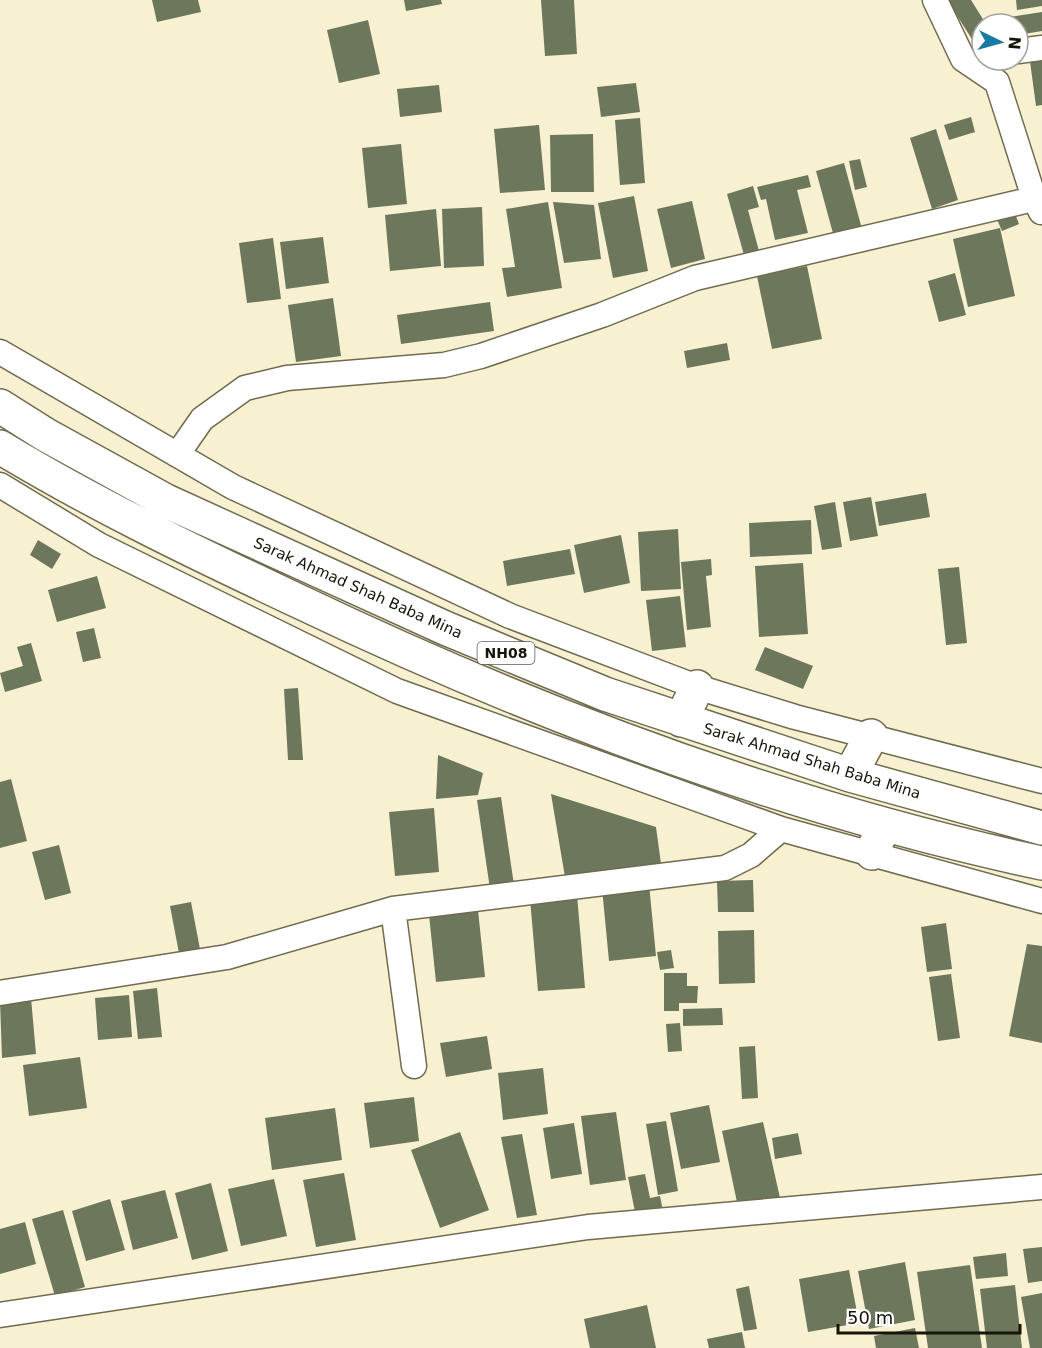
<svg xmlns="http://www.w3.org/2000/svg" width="1042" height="1348" font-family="'DejaVu Sans',sans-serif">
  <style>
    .building { fill: #6c775c }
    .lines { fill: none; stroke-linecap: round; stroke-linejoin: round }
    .minor-casing { stroke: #706b4f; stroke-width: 27 }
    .highway-casing { stroke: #706b4f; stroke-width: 36 }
    .minor { stroke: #fff; stroke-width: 24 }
    .highway { stroke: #fff; stroke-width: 33 }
    .labels { text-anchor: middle; stroke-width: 4.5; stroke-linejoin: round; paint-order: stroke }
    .shield { fill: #fff; stroke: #5d5b53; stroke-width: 1.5 }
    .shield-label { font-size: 14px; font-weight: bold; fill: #171509 }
    .street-label { font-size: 15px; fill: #171509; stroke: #fff }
  </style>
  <rect width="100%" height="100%" fill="#f7f1d1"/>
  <!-- building -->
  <path class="building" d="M152,0h46l3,12 -44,10z
    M404,0h37l1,4 -36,7z
    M541,0h33l3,54 -32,2z
    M947,0h24l15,24h-4v20l-5,3z
    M1016,0h26v6l-25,4z
    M1042,12v19l-24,4v-11h-8l-1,-7z
    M368,20l12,54 -41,9 -12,-53z
    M1042,53v52l-6,1 -7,-52z
    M636,83l4,29 -39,5 -4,-30z
    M439,85l3,27 -42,5 -3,-28z
    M971,117l4,15 -26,8 -5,-15z
    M640,118l5,65 -25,2 -5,-65z
    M539,125l6,65 -45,3 -6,-64z
    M936,129l22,71 -26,9 -22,-71z
    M593,134l1,58h-43l-1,-57z
    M401,144l6,60 -39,4 -6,-60z
    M860,159l7,28 -12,3 -6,-29z
    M844,163l18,66 -28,8 -18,-66z
    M808,175l3,12 -14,3 11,43 -33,7 -9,-41 -5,1 -4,-13z
    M753,186l6,21 -11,3 11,41 -15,4 -17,-61z
    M634,196l14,75 -35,7 -15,-75z
    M692,201l13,58 -34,9 -14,-59z
    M548,202l14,86 -55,9 -5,-29 13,-1 -9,-58z
    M553,202l41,3 7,54 -37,4z
    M482,207l2,59 -40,2 -2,-59z
    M436,209l5,57 -51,5 -5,-56z
    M1014,211l5,13 -17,7 -6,-14z
    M1000,228l15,68 -47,11 -15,-68z
    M323,237l6,46 -43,6 -6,-47z
    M273,238l8,61 -34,4 -8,-60z
    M807,266l15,73 -50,10 -15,-73z
    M955,273l11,42 -27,7 -11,-41z
    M333,298l8,58 -45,6 -8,-57z
    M490,302l4,29 -93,13 -4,-29z
    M727,343l3,17 -43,8 -3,-17z
    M926,493l4,24 -51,9 -4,-24z
    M871,497l7,39 -28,5 -7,-39z
    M835,502l7,45 -20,3 -8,-44z
    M811,520l1,34 -62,3 -1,-34z
    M678,529l3,60 -40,2 -3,-59z
    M621,535l9,48 -46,10 -10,-48z
    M38,540l23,14 -9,15 -22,-14z
    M570,549l5,25 -68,12 -4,-25z
    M711,559l1,16 -6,1 5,51 -24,3 -6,-68z
    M803,563l5,71 -49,3 -4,-71z
    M959,567l8,76 -21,2 -8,-76z
    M97,576l9,32 -49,14 -9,-32z
    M680,596l6,51 -34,4 -6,-51z
    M94,628l7,30 -18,4 -7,-30z
    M31,643l11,38 -37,11 -5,-19 23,-7 -6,-19z
    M765,647l48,19 -10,23 -48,-19z
    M298,688l5,72h-15l-4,-71z
    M438,755l45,18 -5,22 -42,4z
    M11,779l16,62 -27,7v-66z
    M551,794l105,33 6,44 -96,12z
    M501,797l13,88 -24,4 -13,-89z
    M434,808l5,64 -44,4 -6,-64z
    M59,845l12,48 -26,7 -13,-48z
    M753,880l1,32h-36l-1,-31z
    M649,884l7,72 -47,5 -7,-73z
    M577,895l8,93 -47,3 -8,-92z
    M191,902l9,47 -21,4 -9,-47z
    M478,910l7,67 -49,5 -7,-67z
    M946,923l6,46 -25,3 -6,-45z
    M754,930l1,53 -36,1 -1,-53z
    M1027,944l15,2v97l-33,-7z
    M671,950l3,18 -14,2 -3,-18z
    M664,973h23v13h11l-1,17h-18v8h-15z
    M951,974l9,64 -22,3 -9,-64z
    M157,988l5,49 -24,2 -5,-48z
    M129,995l3,42 -34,3 -3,-42z
    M31,998l5,56 -34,4 -2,-57z
    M722,1008l1,17 -40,1v-17z
    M680,1023l2,28 -14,1 -2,-28z
    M487,1036l5,33 -46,8 -6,-34z
    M755,1046l3,52 -16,1 -3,-52z
    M80,1057l7,51 -58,8 -6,-51z
    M543,1068l5,46 -45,6 -5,-47z
    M414,1097l5,44 -49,7 -6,-45z
    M709,1105l11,57 -39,7 -11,-56z
    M335,1108l7,52 -70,10 -7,-52z
    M616,1112l10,68 -36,5 -9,-69z
    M666,1121l12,70 -20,4 -12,-71z
    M763,1122l17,76 -42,9 -16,-76z
    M574,1123l8,51 -31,5 -8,-51z
    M460,1132l29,78 -49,18 -29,-78z
    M798,1133l4,21 -27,5 -3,-21z
    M522,1134l15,81 -20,3 -16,-81z
    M344,1173l12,67 -40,7 -13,-67z
    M645,1174l5,24 10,-2 3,15 -27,6 -8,-40z
    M274,1179l13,57 -46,10 -13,-57z
    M211,1183l17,68 -36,9 -17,-67z
    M165,1190l13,48 -45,12 -12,-49z
    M110,1199l15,51 -39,11 -14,-50z
    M63,1210l22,77 -30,9 -23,-77z
    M25,1222l11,42 -36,10v-45z
    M1042,1247v34l-14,2 -5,-34z
    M1006,1253l2,23 -32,3 -3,-22z
    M905,1262l10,58 -46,9 -11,-58z
    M970,1265l12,83h-54l-11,-76z
    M849,1270l10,53 -51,9 -9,-53z
    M1015,1285l7,63h-35l-7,-59z
    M749,1286l8,43 -13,2 -8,-42z
    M1042,1293v55h-12l-9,-51z
    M647,1305l9,43h-66l-6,-29z
    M915,1328l4,20h-43l-2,-12z
    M742,1332l3,16h-36l-2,-9z"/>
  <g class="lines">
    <!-- minor casing -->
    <g class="minor-casing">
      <path id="minor" d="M935,0l28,59 34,23 37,116 7,14
        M1018,51l24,-3
        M0,352l233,135 277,129 187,71 98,30 247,64
        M177,455l25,-36 43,-31 42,-10 157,-13 37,-9 121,-41 93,-37 347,-81
        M0,485l99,60 298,146 384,138 261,72
        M393,909l21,157
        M0,993l227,-36 166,-48 332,-41 26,-13 30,-26
        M0,1315l588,-88 454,-40"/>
    </g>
    <!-- highway casing -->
    <g class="highway-casing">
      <path id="highway" d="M0,406l46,29 120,66 279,127 160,66 245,81 192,53
        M0,447c96,58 196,106 296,153 239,114 487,208 746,263
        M681,720l16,-33
        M850,775l21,-39
        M872,853l12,-28"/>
    </g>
    <!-- minor -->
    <use href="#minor" class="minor"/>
    <!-- highway -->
    <use href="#highway" class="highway"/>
  </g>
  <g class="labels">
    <!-- shield labels -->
    <rect class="shield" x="477.5" y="642" width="57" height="22" rx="4.5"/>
    <g class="shield-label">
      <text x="506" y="658">NH08</text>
    </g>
    <!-- street labels -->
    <g class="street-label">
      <text transform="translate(358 588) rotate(24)" y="5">Sarak Ahmad Shah Baba Mina</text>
      <text transform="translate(812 761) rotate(17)" y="5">Sarak Ahmad Shah Baba Mina</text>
    </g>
  </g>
  <!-- north arrow -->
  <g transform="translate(1000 42) rotate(95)"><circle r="28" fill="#ffffff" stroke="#a2a19d" stroke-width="1.5"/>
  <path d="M0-4.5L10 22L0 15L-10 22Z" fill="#177ba6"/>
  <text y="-9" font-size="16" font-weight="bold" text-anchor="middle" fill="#171509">N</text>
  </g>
  <!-- scale -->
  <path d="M838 1324v9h182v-9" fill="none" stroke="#171509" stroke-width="3"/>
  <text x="847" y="1324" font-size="18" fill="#171509" stroke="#ffffff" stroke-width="4.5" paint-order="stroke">50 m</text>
</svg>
